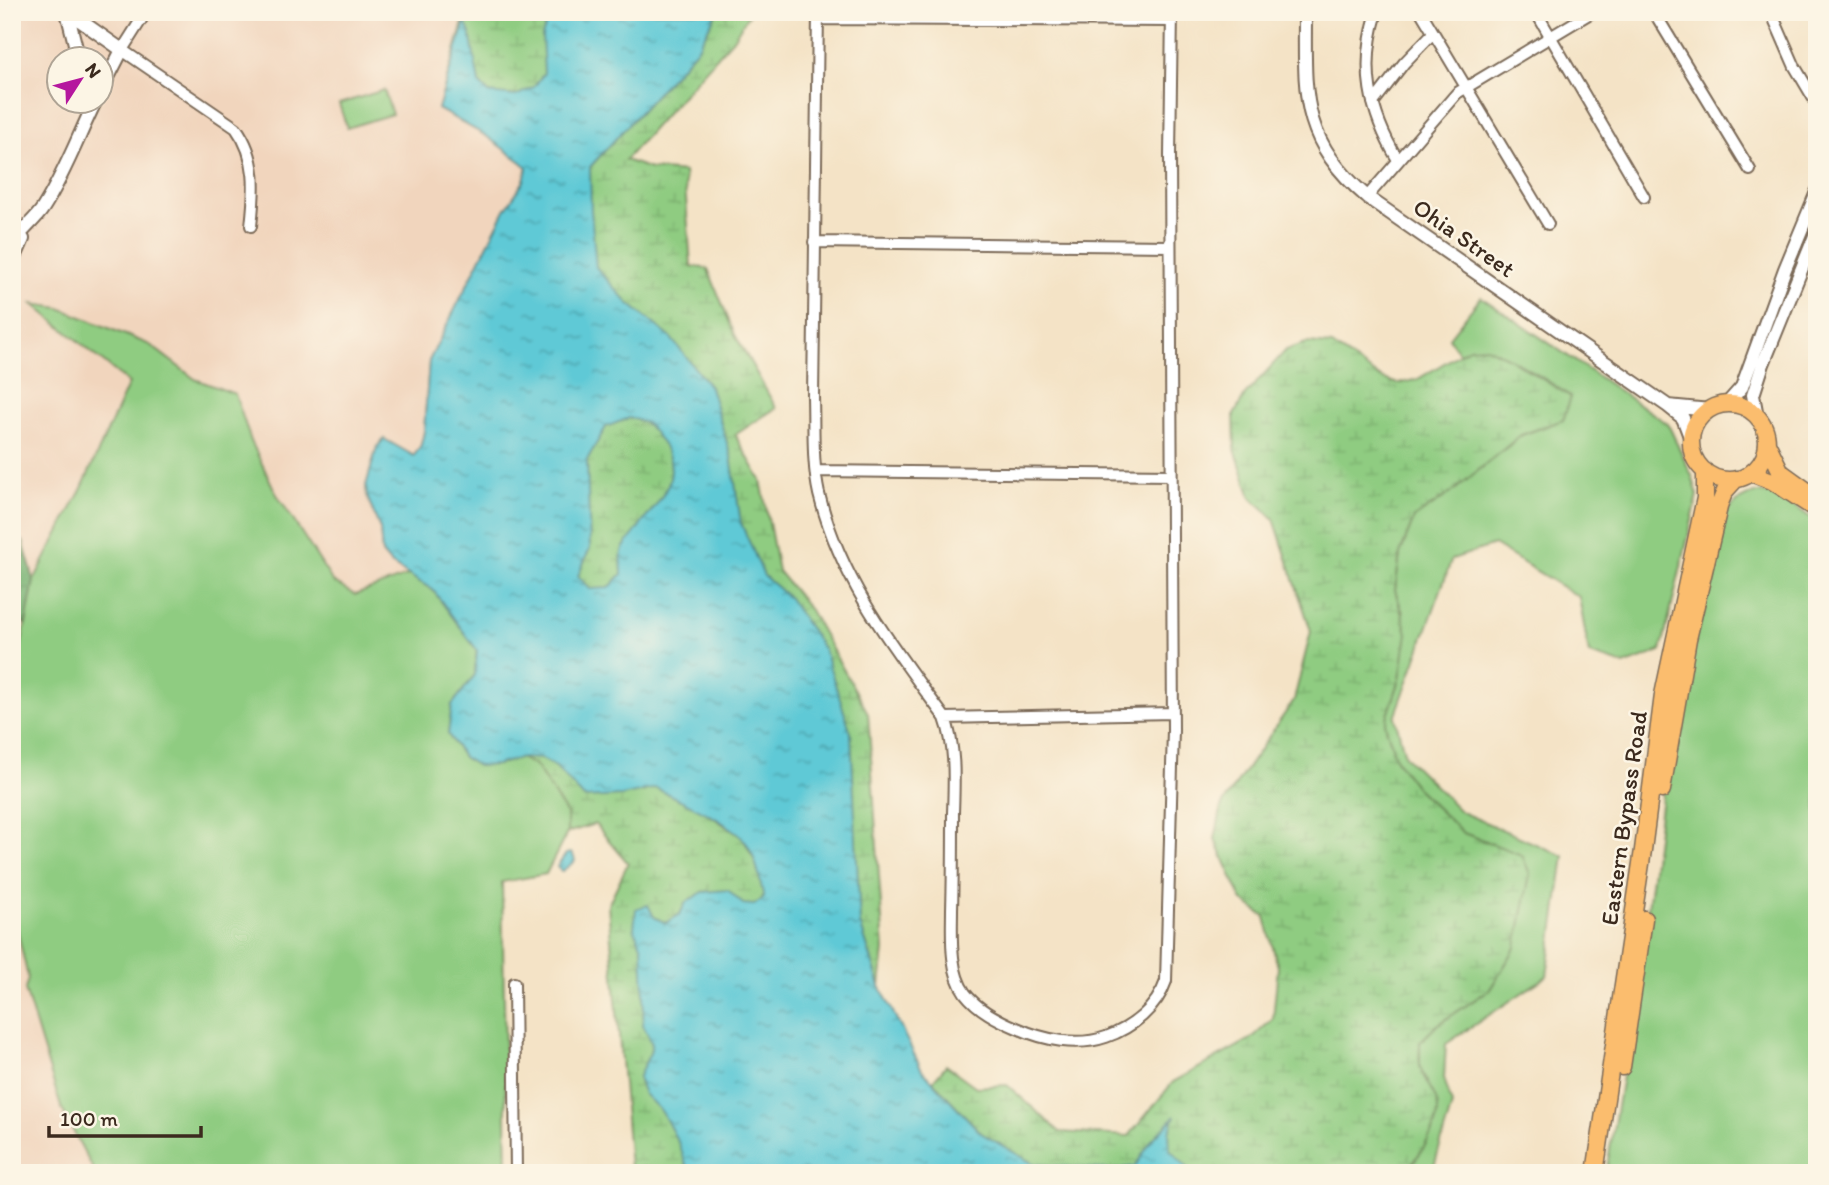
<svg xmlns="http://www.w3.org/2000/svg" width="1829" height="1185" font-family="Itim,sans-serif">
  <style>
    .built { fill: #f1d5bd; fill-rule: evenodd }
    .green { fill: #8fcc81; stroke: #657b50; stroke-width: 2 }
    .forest { fill: url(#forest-crowns); stroke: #576d46; stroke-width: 2 }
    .wetland { fill: url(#wetland-marsh); stroke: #657b50; stroke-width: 2 }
    .water { fill: url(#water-ripples); stroke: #4c7a7a; stroke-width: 2; fill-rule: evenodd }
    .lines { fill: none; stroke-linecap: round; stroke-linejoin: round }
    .minor-casing { stroke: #7c6b59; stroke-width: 14 }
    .tertiary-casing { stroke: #7c6b59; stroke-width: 16 }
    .primary-casing { stroke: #7c6b59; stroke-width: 19 }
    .minor { stroke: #fff; stroke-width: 10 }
    .tertiary { stroke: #fff; stroke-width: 12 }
    .primary { stroke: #fbbd6e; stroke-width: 16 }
    .labels { text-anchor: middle; stroke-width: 5; stroke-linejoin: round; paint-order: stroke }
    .street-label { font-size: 24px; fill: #3b2a1e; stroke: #fcf5e5 }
  </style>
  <defs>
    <pattern id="forest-crowns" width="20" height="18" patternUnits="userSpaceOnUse" patternTransform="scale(1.75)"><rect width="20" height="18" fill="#73b06f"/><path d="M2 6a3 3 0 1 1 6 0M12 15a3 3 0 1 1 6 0" fill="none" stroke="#608f5b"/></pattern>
    <pattern id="wetland-marsh" width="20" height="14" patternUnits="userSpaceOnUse" patternTransform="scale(1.75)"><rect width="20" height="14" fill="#8fcc81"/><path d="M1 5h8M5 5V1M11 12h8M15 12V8" fill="none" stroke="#7caf6f"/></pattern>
    <pattern id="water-ripples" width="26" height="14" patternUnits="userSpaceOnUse" patternTransform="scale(1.75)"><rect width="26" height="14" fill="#5ec9d6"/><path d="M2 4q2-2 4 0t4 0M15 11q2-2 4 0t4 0" fill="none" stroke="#4fa3ad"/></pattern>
  </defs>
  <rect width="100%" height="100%" fill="#fcf5e5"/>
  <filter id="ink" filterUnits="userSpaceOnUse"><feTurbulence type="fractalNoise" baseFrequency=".0143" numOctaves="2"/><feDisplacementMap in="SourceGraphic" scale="14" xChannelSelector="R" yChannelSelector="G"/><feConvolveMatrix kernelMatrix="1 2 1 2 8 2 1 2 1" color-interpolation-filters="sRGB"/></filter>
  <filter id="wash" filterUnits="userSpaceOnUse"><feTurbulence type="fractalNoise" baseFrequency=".00686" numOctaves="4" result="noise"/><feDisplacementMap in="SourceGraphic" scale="28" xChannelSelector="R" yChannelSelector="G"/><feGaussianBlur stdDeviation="1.57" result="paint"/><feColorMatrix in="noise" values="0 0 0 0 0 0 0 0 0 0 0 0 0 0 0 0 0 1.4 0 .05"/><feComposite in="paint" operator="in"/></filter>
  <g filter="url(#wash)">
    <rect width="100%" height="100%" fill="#f4e3c6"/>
    <!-- built -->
    <path class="built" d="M12,12h454l-5,111 24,12 42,33 -3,13 -19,29 -76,151 -5,71 -3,13 -7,12 -30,-18 -7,8 -5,16 -6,23 1,10 13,33 2,24 9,11 18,11 -55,20 -21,-13 -57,-89 -25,-52 -16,-47 -40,-15 -45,-34 -90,-37 -26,-4 95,79 -47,105 -48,92 -22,112zM60,60h42v42h-42z
      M12,907l16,72 -3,11 36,117 34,66h-83z"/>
    <!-- green -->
    <path class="green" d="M384,90l8,24 -45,14 -8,-24z
      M1481,297l187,127 24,52 6,19 -37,156 -37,14 -35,-11 -10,-57 -85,-52 -42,14 -57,158 10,39 56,56 103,44 -17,120 -101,68 -2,34 8,27 -20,68h-29l12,-12 14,-25 6,-38 -15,-30v-26l16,-16 54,-37 26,-42 -30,-106 -23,-8 -45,-43 -22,-30 -11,-36 15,-45 3,-66 -8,-23 5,-36 14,-36 38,-26 70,-57 41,-15 8,-23c-26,-18 -80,-58 -112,-44l-10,-15z
      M33,304l27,4 90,37 45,34 40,15 16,47 25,52 57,89 22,13 54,-20 24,15 44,60 -2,25 -23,30 44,60 24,-7 15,7 32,49v19l-21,41 -44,8 5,291h-412l-34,-66 -36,-117 3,-12 -16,-72v-214l22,-112 48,-92 47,-105z
      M1754,493c26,-1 42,15 63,29v651h-211l36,-217 24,-191 45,-216 16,-38 11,-10z"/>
    <!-- forest -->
    <path class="forest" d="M12,536l11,5 11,39 -8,44 -14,-4z"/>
    <!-- wetland -->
    <path class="wetland" d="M466,12h216l-124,151 39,209 83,79 -68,296 131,91 38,71 -86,264 -7,-3 -58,-3 -22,-262 20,-42 -33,-39 -28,9v-19l-32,-49 -15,-7 -42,8 -15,-9 -15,-23 4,-29 23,-30 2,-25 -44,-60 -42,-26 -9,-11 -2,-24 -13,-33 -1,-10 11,-39 7,-8 30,17 7,-11 3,-13 5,-71 76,-151 19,-29 3,-13 -4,-5 -38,-28 -47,-26z
      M717,12h33l-17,27 -108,121 26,9 33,3 7,94 17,3 26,64 42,75 -41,27 26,45 17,91 32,39 58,103 16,237 -4,36 -156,-467 -117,-182 -45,-117 28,-53 107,-118z
      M1306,343l26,2 49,33 17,6 20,-5 51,-31 17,-1 21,10 64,40 -8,23 -42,15 -69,57 -38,26 -14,36 -5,36 12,43 -7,46 -15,45 11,36 22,30 45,43 59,22 8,19 -14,73 -26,42 -54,37 -16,16c0,9 -2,20 1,28 4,13 18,26 17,41 -1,20 -21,49 -35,62h-335l-34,-9 -53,-31 -48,-52 13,-16 30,22 31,-2 53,47 69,4 44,-54 78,-43 22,-20 5,-52 -13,-50 -23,-17 -27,-61 7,-34 72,-105 17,-69 -37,-112 -23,-22 -16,-48 -1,-34 11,-20 41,-45z"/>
    <!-- water -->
    <path class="water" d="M550,12h167l-20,37 -107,118 1,43 5,57 31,35 43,35 40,50 21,69 10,67 23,53 25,22 35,52 27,83 9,190 20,63 42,84 59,63 53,31 77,6 24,-4 16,-25 24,-25 -6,16 1,18 20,20 12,3h-507l-7,-3 -9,-26 -17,-32 -18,-18 -6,-16 12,-25 2,-9 -9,-19 1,-28 -2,-49 -8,-20 2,-19 12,-4 6,12 12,6 14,-9 6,-12 17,-10 25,-2 15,14 11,1 10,-7c-5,-20 -8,-47 -23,-61 -20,-20 -59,-35 -85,-49l-34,8 -38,2 -27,-30 -15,-9 -22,-1 -24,7 -18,1 -15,-9 -15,-23 4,-29 23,-30 2,-25 -44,-60 -42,-26 -9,-11 -2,-24 -13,-33 -1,-10 11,-39 7,-8 30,17 7,-11 3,-13 5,-71 76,-151 19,-29 3,-13 -4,-5 -38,-28 -47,-26 27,-87 5,11 9,50 10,10 27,3 18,-9 10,-14 -2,-37zM629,418c18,4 19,6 30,21 30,39 -3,63 -25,95 -4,5 -11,12 -12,18 -2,6 0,15 0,22l-13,14 -19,1 -12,-13 12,-28 -3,-88 19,-33z
      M571,853l3,4 1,4 -13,10 -2,-1 -3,-3 9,-13z"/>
  </g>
  <g filter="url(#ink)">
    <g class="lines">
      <!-- minor casing -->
      <g class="minor-casing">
        <path id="minor" d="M146,12l-24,38 114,78c22,30 19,63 15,98
          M818,12l-5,385c1,32 -1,66 6,97 22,88 74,153 126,224 11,30 9,63 8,95 0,32 0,64 -1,96 0,26 -3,62 13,84 13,17 33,27 52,35 27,12 60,19 89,9 26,-9 51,-29 60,-56l7,-251 -3,-575 2,-143
          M1377,12c-17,55 -8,100 21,148
          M1421,12l127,212
          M1536,12l108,185
          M1654,12l96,158
          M1771,12l24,55 22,37
          M818,19l354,2
          M1373,103l31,-40 29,-30
          M1367,197l90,-104 135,-81
          M814,242l356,4
          M816,471l355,4
          M945,718l227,-5
          M514,983l2,190"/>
      </g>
      <!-- tertiary casing -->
      <g class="tertiary-casing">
        <path id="tertiary" d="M67,12l12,48
          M68,12l54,38 -20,39
          M1305,12c0,83 -6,126 62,185l301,209 15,12 9,24
          M12,246c7,-15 22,-24 31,-38 21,-33 35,-71 52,-106
          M12,264l11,-25
          M1726,405l16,-18 43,-118 32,-77
          M1668,406l42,4
          M1757,416l-4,-21 10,-31 54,-133"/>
      </g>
      <!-- primary casing -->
      <g class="primary-casing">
        <path id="primary" d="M1691 442a38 38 0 1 1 76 0a38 38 0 1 1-76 0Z
          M1767,443l14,29 36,26
          M1751,473l21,8 45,29
          M1662,790l26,-151 32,-136 5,-12 11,-12
          M1622,1067l22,-148
          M1595,1173l48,-323 20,-155 42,-197v-27"/>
      </g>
      <!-- minor -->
      <use href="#minor" class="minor"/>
      <!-- tertiary -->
      <use href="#tertiary" class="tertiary"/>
      <!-- primary -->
      <use href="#primary" class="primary"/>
    </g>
  </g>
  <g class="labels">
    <!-- street labels -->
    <g class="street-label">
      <text transform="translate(1464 238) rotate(35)" y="8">Ohia Street</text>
      <text transform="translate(1624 818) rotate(-82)" y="8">Eastern Bypass Road</text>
    </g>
  </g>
  <!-- margin -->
  <rect width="1829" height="1185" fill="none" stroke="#fcf5e5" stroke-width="42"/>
  <!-- north arrow -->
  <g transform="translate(80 80) rotate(54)"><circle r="33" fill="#fcf5e5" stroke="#afa495" stroke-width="2"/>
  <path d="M0-5L12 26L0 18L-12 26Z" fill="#b5179e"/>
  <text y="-10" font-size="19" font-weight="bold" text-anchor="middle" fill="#3b2a1e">N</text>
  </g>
  <!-- scale -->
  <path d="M49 1126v10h152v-10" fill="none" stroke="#3b2a1e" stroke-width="3.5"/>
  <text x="60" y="1126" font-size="21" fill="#3b2a1e" stroke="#fcf5e5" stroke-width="5" paint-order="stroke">100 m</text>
</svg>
